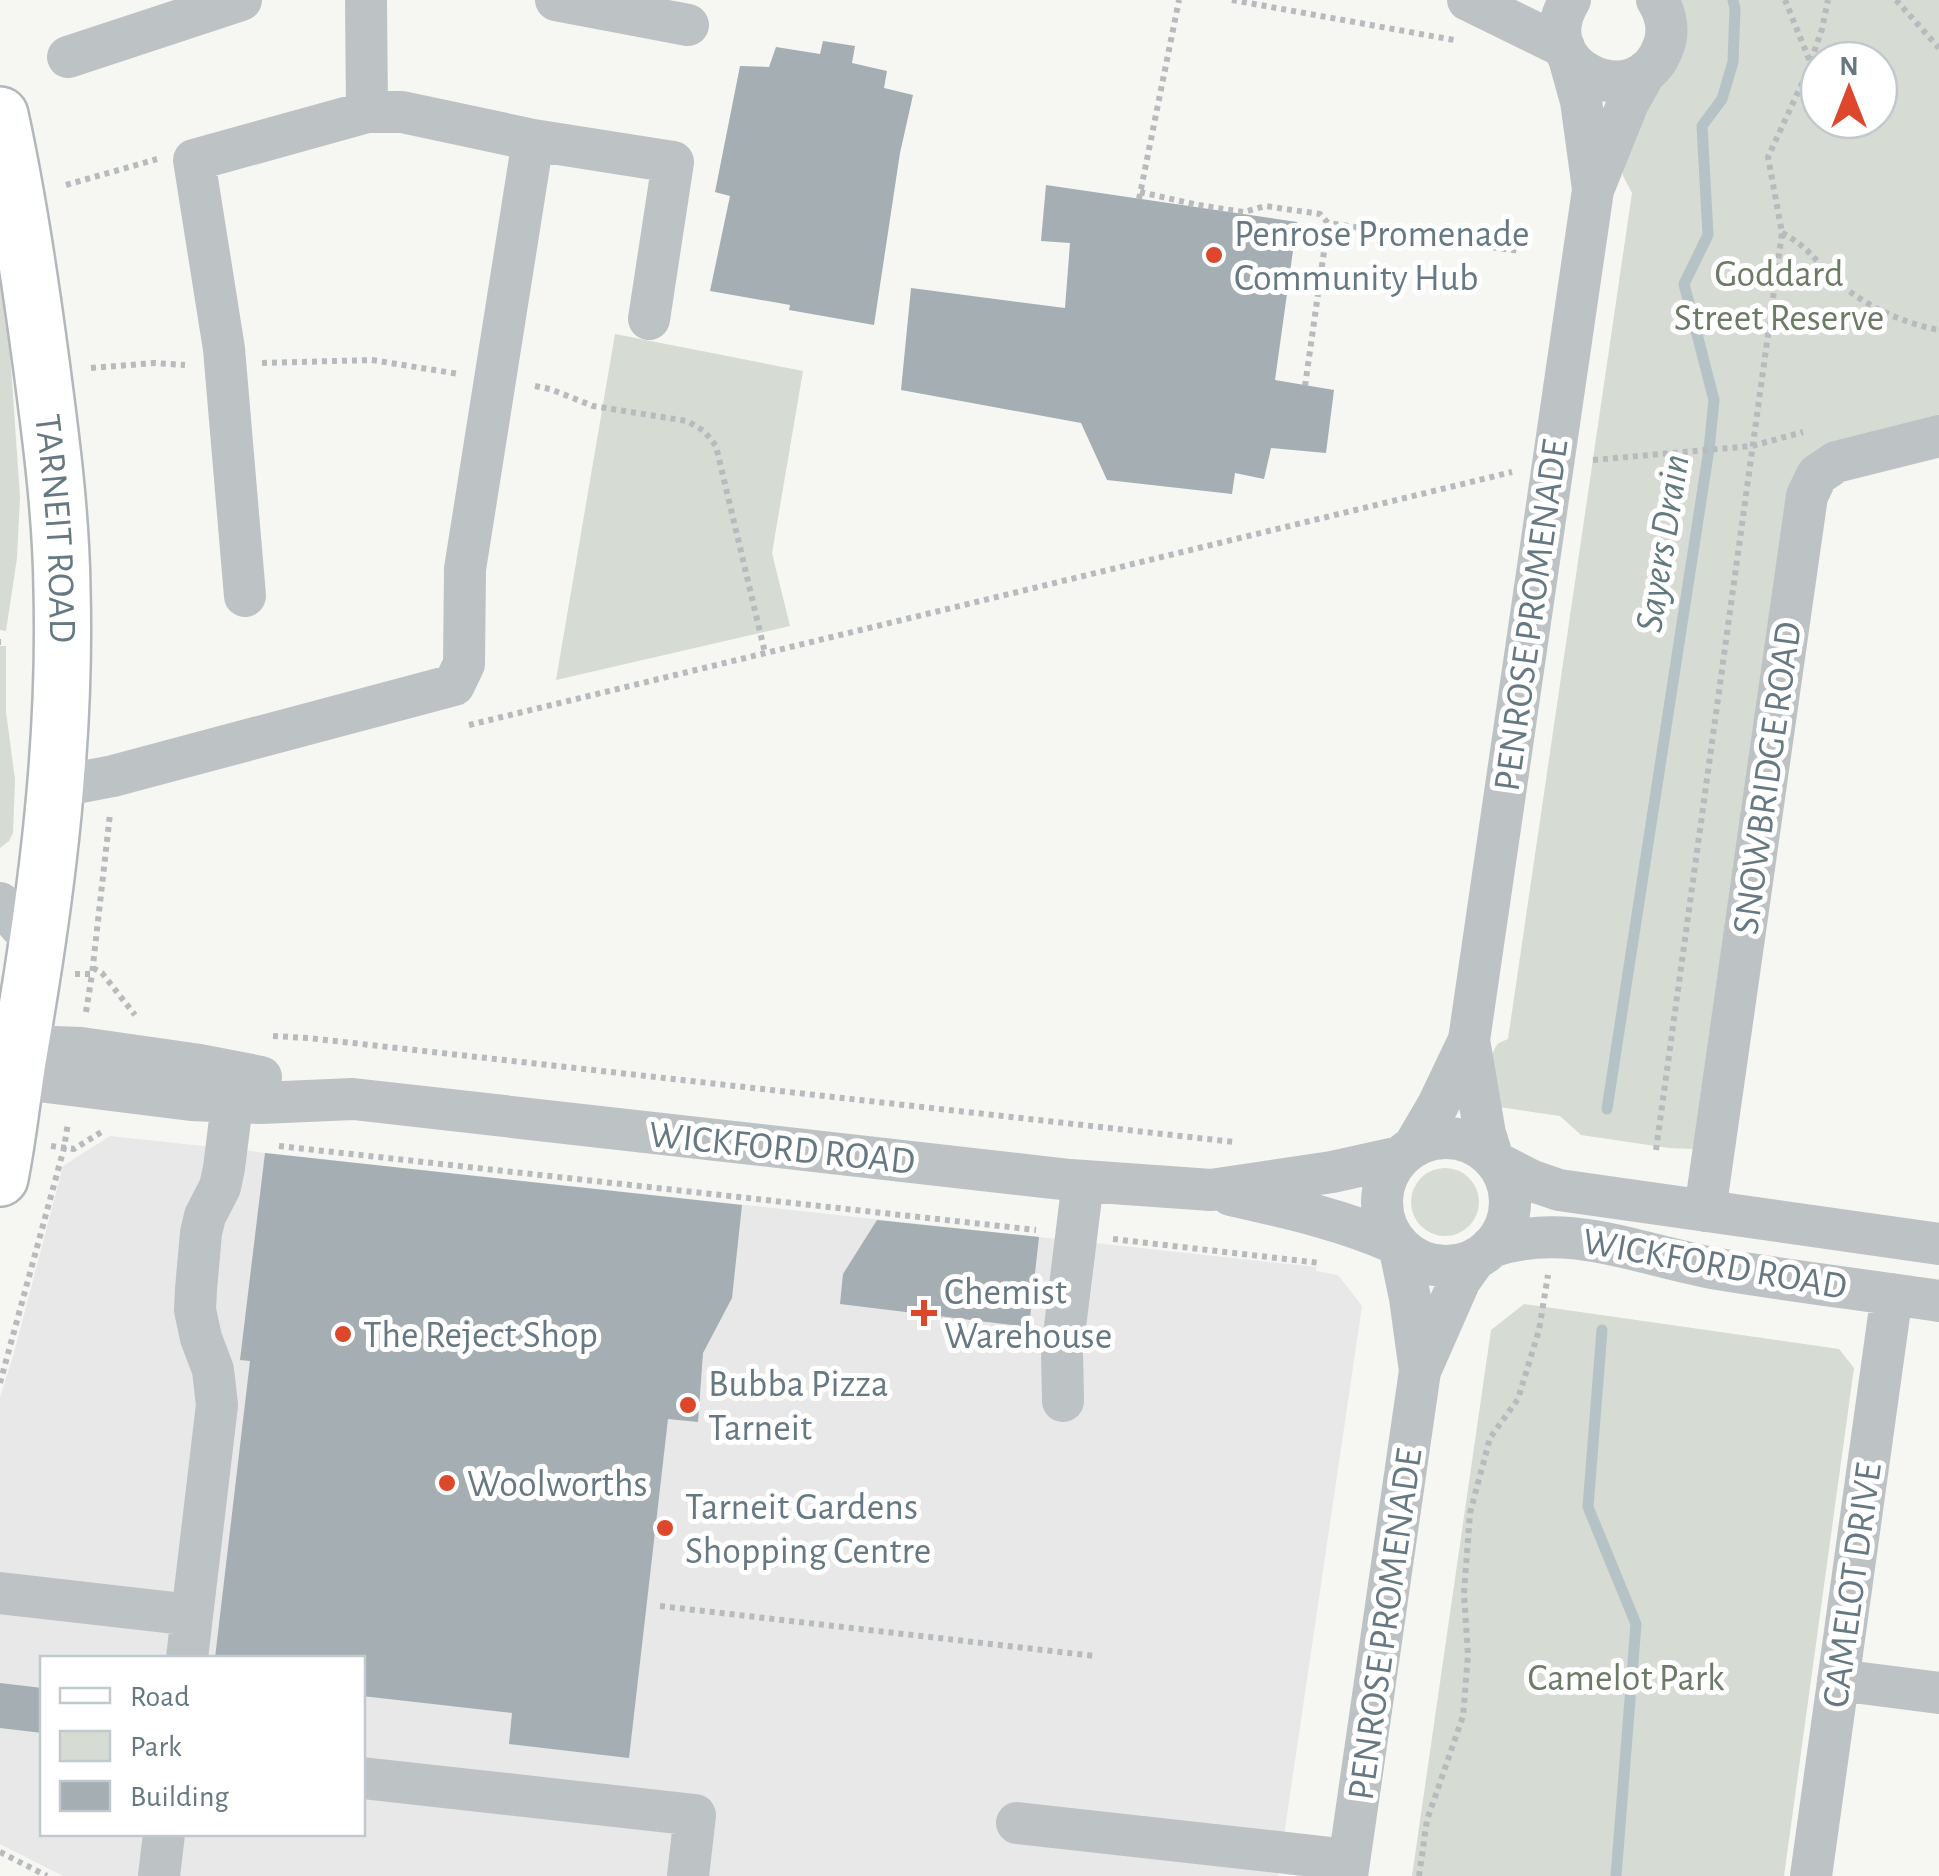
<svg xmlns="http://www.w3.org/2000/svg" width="1939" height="1876" font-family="'Alegreya Sans',sans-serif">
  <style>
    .built { fill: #e7e8e7; fill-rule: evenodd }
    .green { fill: #d6dbd3; fill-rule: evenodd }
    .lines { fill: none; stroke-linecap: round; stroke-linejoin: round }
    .stream { stroke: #b5c3c6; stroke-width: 11 }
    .building { fill: #a4aeb3 }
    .major-casing { stroke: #b1b7ba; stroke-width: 60 }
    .path { stroke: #b8bbbd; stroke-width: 6; stroke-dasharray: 5 5; stroke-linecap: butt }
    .minor { stroke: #bdc2c5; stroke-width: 42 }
    .major { stroke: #fff; stroke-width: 55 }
    .poi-dot { fill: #dd482d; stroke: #fff; stroke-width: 4 }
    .labels { text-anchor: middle; stroke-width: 10; stroke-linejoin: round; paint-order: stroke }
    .poi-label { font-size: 38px; fill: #667983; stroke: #fff; text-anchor: start }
    .park-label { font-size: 38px; fill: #6b7b65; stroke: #fff }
    .street-label { font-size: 38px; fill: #667983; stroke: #fff }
    .water-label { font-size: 40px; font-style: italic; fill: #627a7f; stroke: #fff }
  </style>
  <rect width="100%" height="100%" fill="#f6f6f3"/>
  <!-- built -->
  <path class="built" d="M110,1136l1206,131v4l22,4 24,31 -84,570h-1215l-63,-32v-447l14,-44 49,-187zM42,1658h320v176h-320z"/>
  <!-- green -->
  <path class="green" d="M1679,0h260v420l-106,26 -138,703 -26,-1 -88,-13 -21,-19 -68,-10c-1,-14 -4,-46 3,-58 3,-6 7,-6 13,-9l124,-846 -9,-17 -1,-7zM1819,60h60v60h-60z
    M0,274l9,64 11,159 -3,61 -11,73 -6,-1z
    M615,334l188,37 -31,182 18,73 -234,54z
    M0,646h6v66l9,67 -2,54 -4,8 -9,7z
    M1411 1202a34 34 0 1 1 68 0a34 34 0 1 1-68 0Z
    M1524,1304l315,45 15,19 -70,508h-372l79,-546z"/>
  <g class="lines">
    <!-- stream -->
    <path class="stream" d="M1607,1109l102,-660 5,-49 -30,-116 24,-49 -6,-109 20,-27 11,-37 2,-53 -2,-9
      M1602,1330l-14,177 48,117 -20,252"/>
  </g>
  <!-- building -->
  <path class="building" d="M823,41l32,5 -3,17 35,8 -3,17 29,7 -13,58 -26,172 -85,-15 1,-5 -80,-14 20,-95 -15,-4 25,-126 29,1 7,-20 44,7z
    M1046,185l251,37 -22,158 59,10 -8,63 -55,-5 -7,31 -29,-6 -3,21 -125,-14 -26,-57 -180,-33 10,-102 154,20 5,-65 -29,-2z
    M265,1153l477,52 -10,93 -29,55 -5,69 -30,-3 -39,339 -120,-14 3,-31 -150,-17v-38h-147l35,-297 -10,-1z
    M877,1220l162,17 -10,90 -189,-23 3,-30z
    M0,1683l42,5v45l-42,-5z"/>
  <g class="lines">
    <!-- major casing -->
    <g class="major-casing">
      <g id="major">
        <path id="s1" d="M0,115c18,82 30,164 41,247 10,76 20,151 21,227 4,153 -15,304 -41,454 -8,45 -12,90 -21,135"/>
      </g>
    </g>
    <!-- path -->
    <path class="path" d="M1232,0l222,40
      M1896,0l43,48
      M1811,61l11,-32 6,-29
      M66,185l91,-26
      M1140,192l58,13 46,7 21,-6 55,8 8,9
      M1139,199l40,-199
      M1782,233c27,14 32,27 53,46 27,26 67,44 104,51
      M262,363l110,-3 87,14
      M91,368l64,-5 30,2
      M535,386l15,3 43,17 94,15 17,10 12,15 49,207
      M1305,386l23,-163 191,28
      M1593,460l159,-14 51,-14
      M0,642h1
      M469,725l1043,-253
      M93,968l9,5 33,42
      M75,974h17l18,-160
      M86,1012l6,-38
      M273,1036l35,2 926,104
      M51,1146l23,3 29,-18
      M279,1146l757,84
      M1656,1150l126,-917 -14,-76 43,-93 -26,-64
      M1113,1239l207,24
      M0,1383l64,-235 4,-25
      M660,1606l435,50
      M0,1852l47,24
      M1419,1876l8,-56 36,-104 5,-61 -4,-62 6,-80 20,-75 28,-39 21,-69 9,-55"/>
    <!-- minor -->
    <path class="minor" d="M366,0l1,112
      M556,0l132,25
      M1468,0l96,47
      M1570,0c-43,68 69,119 94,45 5,-15 2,-32 -7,-45
      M68,57l173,-57
      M1569,58l12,43 12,88
      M245,596l-21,-247 -30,-189 173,-48h35l131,28 140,22 -24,157
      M56,787l57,-11 341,-91 10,-21 1,-95 68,-429
      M0,903l38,43
      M1469,1040l16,94 8,25
      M0,1045l81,3 119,17 61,12
      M0,1076l191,24 70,3 92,-4 717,81 141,10 121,-18 68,-15
      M1382 1202a64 64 0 1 1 128 0a64 64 0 1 1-128 0Z
      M1414,1146l24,-41 31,-65 124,-850 35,-87 18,-32
      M1497,1163l33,17 29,10 380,54
      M1231,1195c57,13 113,25 166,49
      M1705,1211l102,-715 10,-21 19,-13 103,-26
      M1399,1245l11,53 10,73
      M1491,1247c77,-27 151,9 227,22 73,12 147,21 221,32
      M1063,1401l-1,-50 21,-170
      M0,1593l192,22
      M187,1658l30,-253 -4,-35 -12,-32 -6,-28 1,-21 5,-56 4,-17 15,-29 4,-19 12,-96
      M1838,1680l101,13
      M362,1778l333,37 -7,61
      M1017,1823l332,37
      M159,1876l5,-42
      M1347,1876l73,-505 40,-91 15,-21
      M1811,1876l81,-582"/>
    <!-- major -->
    <use href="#major" class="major"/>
  </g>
  <!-- markers -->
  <g class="poi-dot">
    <circle cx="1214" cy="255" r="10"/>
    <path d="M919 1298h10v10h10v10h-10v10h-10v-10h-10v-10h10z"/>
    <circle cx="343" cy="1334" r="10"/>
    <circle cx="688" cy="1405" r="10"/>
    <circle cx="447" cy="1483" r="10"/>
    <circle cx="665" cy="1528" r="10"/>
  </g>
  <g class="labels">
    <!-- poi labels -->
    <g class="poi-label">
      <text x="1234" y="246">Penrose Promenade<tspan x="1234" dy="44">Community Hub</tspan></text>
      <text x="944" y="1304">Chemist<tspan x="944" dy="44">Warehouse</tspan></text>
      <text x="363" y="1347">The Reject Shop</text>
      <text x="708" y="1396">Bubba Pizza<tspan x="708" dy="44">Tarneit</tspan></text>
      <text x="467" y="1496">Woolworths</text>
      <text x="685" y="1519">Tarneit Gardens<tspan x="685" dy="44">Shopping Centre</tspan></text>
    </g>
    <!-- park labels -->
    <g class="park-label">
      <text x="1779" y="286">Goddard<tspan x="1779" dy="44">Street Reserve</tspan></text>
      <text x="1626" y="1690">Camelot Park</text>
    </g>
    <!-- street labels -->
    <g class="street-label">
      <text dy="13" stroke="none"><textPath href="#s1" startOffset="418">TARNEIT ROAD</textPath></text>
      <text transform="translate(1530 615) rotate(-82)" y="13">PENROSE PROMENADE</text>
      <text transform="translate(1766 778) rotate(-82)" y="13">SNOWBRIDGE ROAD</text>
      <text transform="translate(782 1147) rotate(6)" y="13">WICKFORD ROAD</text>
      <text transform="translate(1715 1263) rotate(10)" y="13">WICKFORD ROAD</text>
      <text transform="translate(1851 1585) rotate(-82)" y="13">CAMELOT DRIVE</text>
      <text transform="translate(1384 1624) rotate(-82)" y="13">PENROSE PROMENADE</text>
    </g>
    <!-- water labels -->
    <g class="water-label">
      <text transform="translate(1661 543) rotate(-81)" y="14">Sayers Drain</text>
    </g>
  </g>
  <!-- legend -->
  <rect x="40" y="1656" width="325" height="180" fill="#ffffff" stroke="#c2c9cd" stroke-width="2.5"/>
  <rect x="60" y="1688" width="50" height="15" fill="#ffffff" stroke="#c2c9cd" stroke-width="2.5"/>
  <text x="130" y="1706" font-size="30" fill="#667983">Road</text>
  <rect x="60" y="1731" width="50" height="30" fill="#d6dbd3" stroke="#c2c9cd" stroke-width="2.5"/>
  <text x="130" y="1756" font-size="30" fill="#667983">Park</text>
  <rect x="60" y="1781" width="50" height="30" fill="#a4aeb3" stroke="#c2c9cd" stroke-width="2.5"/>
  <text x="130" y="1806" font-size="30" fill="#667983">Building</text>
  <!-- north arrow -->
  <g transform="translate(1849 90)"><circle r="48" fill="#ffffff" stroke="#c2c9cd" stroke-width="2.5"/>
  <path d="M0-8L18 38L0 25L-18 38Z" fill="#dd482d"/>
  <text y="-15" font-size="28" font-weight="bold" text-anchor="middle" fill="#667983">N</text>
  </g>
</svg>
